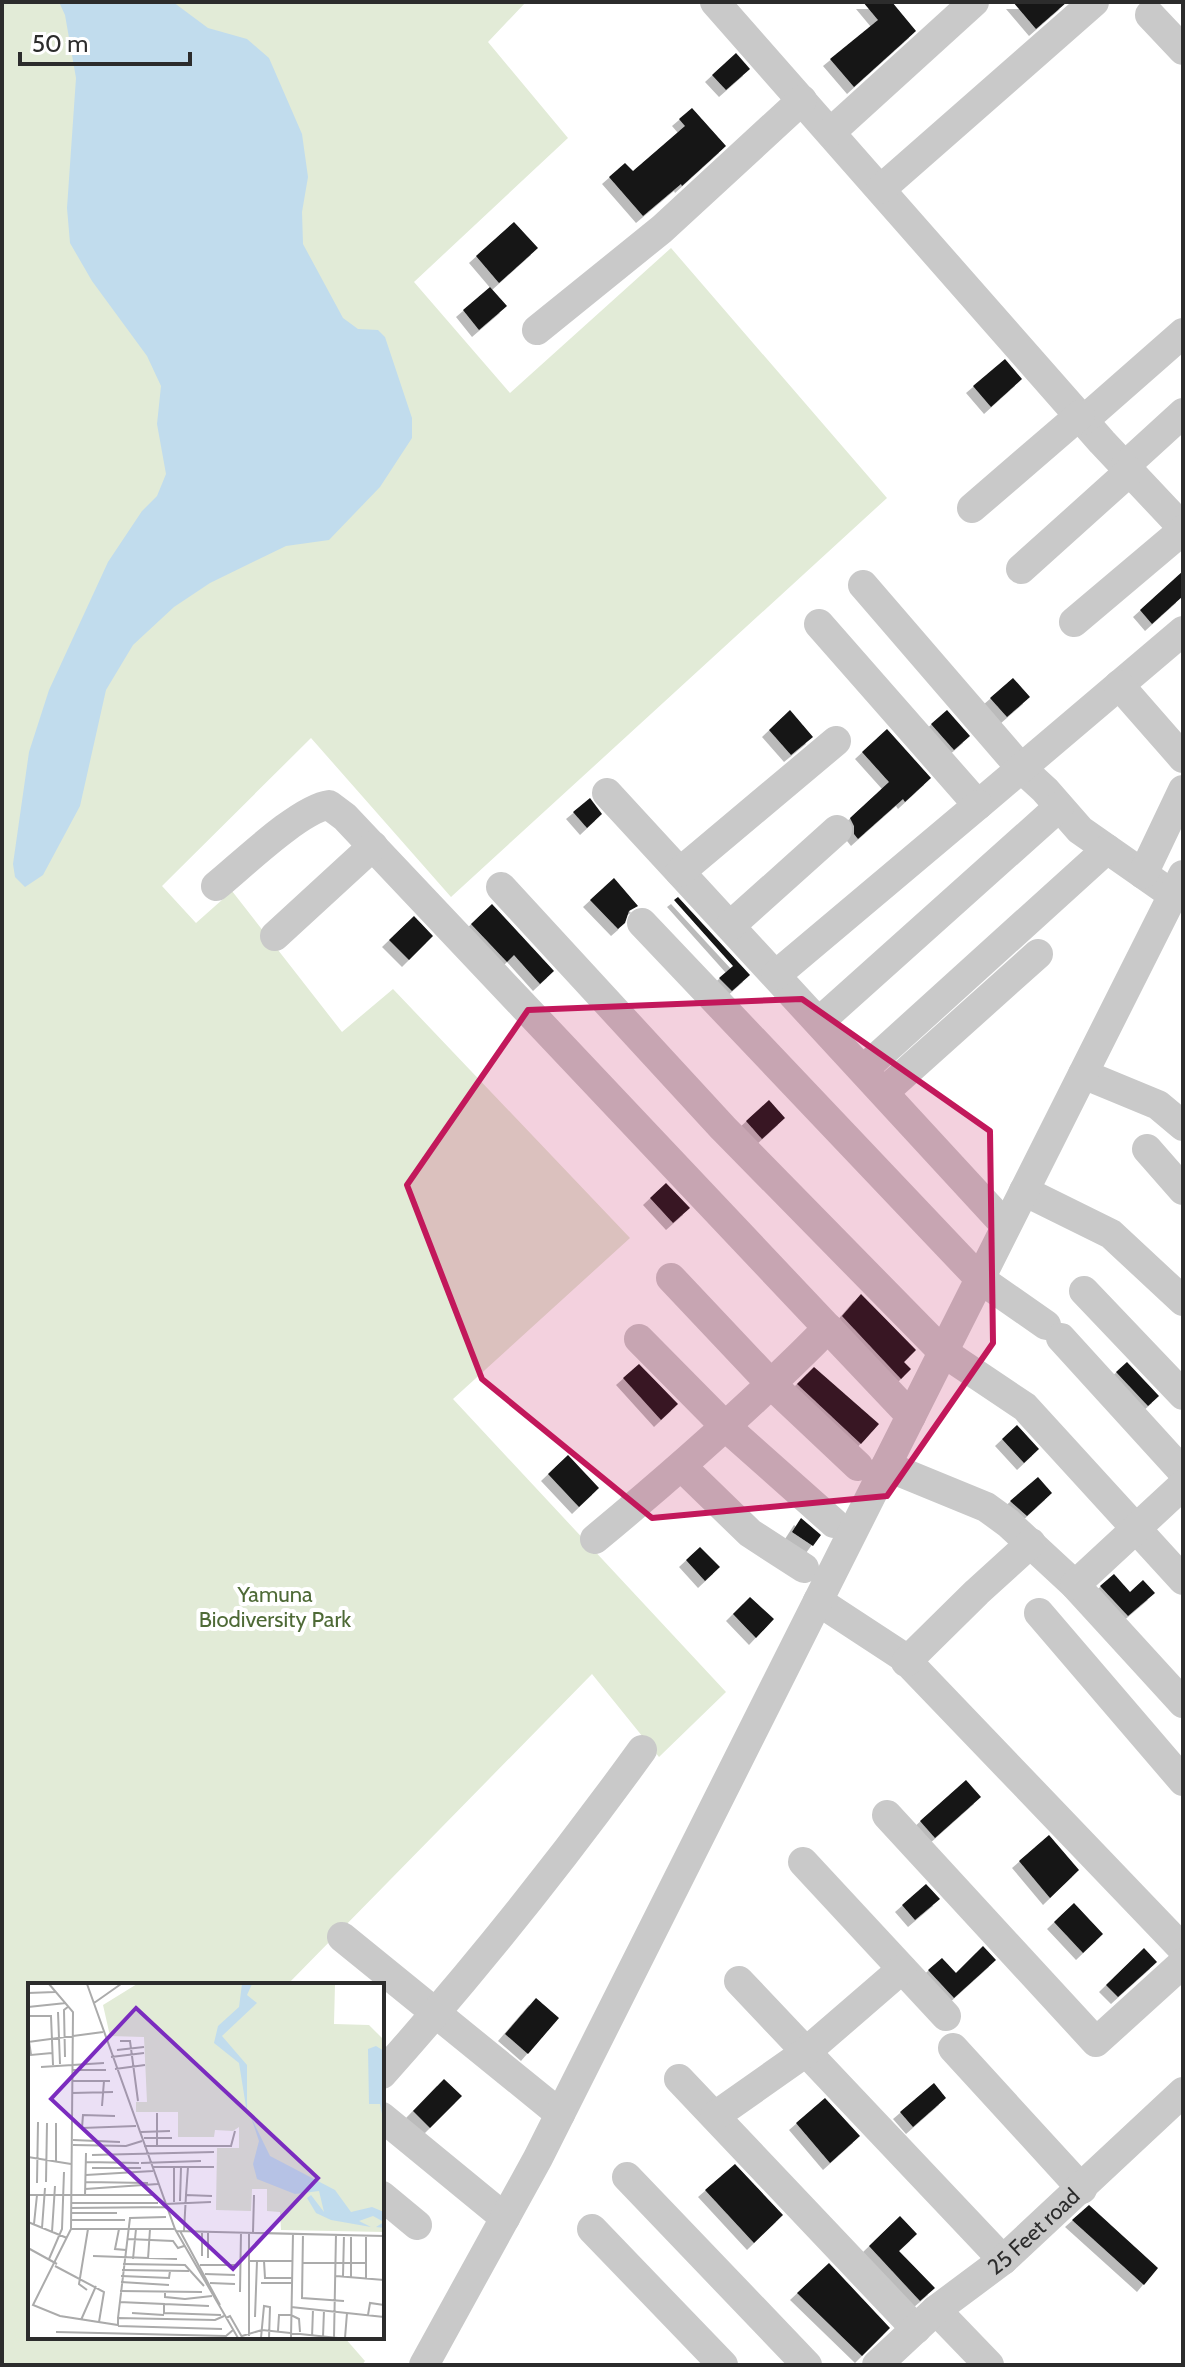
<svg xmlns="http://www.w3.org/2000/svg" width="1185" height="2367" font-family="Cabin,sans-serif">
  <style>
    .green { fill: #e2ebd7 }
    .water { fill: #c1dced }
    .building { fill: #131313; filter: url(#shadow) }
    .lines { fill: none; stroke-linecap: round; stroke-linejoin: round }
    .minor { stroke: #c9c9c9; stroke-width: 30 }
    .marked { fill: #c2185b; fill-opacity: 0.2; stroke: #c2185b; stroke-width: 6; stroke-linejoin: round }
    .labels { text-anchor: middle; stroke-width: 8; stroke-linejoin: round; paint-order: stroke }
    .park-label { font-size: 22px; fill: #4e6a36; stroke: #fff }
    .street-label { font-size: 22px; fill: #2c2c2c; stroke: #fff }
    .inset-road { fill: none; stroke: #ababab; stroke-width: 2 }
    .view { fill: #7b2cbf; fill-opacity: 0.15; stroke: #7b2cbf; stroke-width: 4 }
    .inset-edge { fill: none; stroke: #2c2c2c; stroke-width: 4 }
  </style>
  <defs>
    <filter id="shadow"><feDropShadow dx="-7" dy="7" stdDeviation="0" flood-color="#0004"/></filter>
  </defs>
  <rect width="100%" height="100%" fill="#fff"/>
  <!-- green -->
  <path class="green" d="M2,2h524l-38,40 80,96 -154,144 96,111 161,-145 216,250 -436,399 -140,-159 -149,148 34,37 36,-32 110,141 51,-43 237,249 -177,161 273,293 -67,65 -67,-83 -305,311h-257v352h314l21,24 -3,4h-360z"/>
  <!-- water -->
  <path class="water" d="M59,2h114l35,26 39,11 22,19 33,76 6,43 -6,35 1,32 40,74 15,11 20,1 7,7 27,81v20l-32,49 -51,53 -43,6 -76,37 -36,24 -41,38 -27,45 -26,116 -37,69 -18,12 -10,-10 -2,-13 16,-112 20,-62 59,-128 34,-51 15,-15 9,-22 -9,-50 4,-38 -14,-30 -55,-75 -22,-38 -3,-35 9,-130 -11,-63z"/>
  <!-- building -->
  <path class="building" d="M863,2h29l24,29 -62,56 -24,-28 48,-39z
    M1013,2h54l-31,27z
    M736,53l14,16 -24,21 -14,-15z
    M692,108l34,38 -44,40 -1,-2 -38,32 -34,-39 16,-14 8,8 52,-45 -6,-7z
    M514,222l24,26 -39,35 -23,-27z
    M490,287l17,19 -28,24 -16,-20z
    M1005,359l17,20 -31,28 -18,-21z
    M1183,571v25l-31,28 -12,-14z
    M1013,678l17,19 -23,20 -17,-19z
    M790,710l23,27 -22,18 -22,-25z
    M947,710l23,26 -16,14 -23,-26z
    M887,729l44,49 -26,24 -2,-3 -45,40 -4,-5v-8l-4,-8 39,-36 -27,-30z
    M590,798l12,16 -15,14 -14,-16z
    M614,878l24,28 -9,5 -4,12 -7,6 -28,-29z
    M678,897l72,78 -18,16 -13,-13 14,-12 -59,-66z
    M492,904l62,67 -14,13 -26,-29 -7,7 -36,-38z
    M414,916l19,20 -24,24 -20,-20z
    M769,1100l16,18 -23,21 -16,-18z
    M666,1183l24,25 -17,15 -23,-25z
    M861,1294l55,56 -12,12 7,7 -10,10 -59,-63z
    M1127,1362l32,34 -11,10 -32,-34z
    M639,1364l39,40 -17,16 -38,-42z
    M814,1367l65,57 -18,20 -64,-60z
    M1017,1425l22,24 -15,14 -22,-24z
    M568,1455l31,33 -20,19 -31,-33z
    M1038,1477l14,16 -25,23 -17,-15z
    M801,1518l20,17 -8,11 -21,-14z
    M700,1547l20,20 -15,14 -19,-21z
    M1114,1574l16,18 13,-12 12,13 -27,23 -28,-30z
    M750,1597l24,22 -18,19 -23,-24z
    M966,1780l15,17 -46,41 -15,-17z
    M1049,1835l30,35 -29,28 -31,-37z
    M926,1884l14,15 -25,21 -13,-15z
    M1074,1903l29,31 -20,19 -29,-31z
    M983,1946l13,14 -42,38 -26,-28 14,-12 14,15z
    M1144,1948l13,14 -39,35 -12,-12z
    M536,1998l23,20 -31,36 -23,-20z
    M444,2079l18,17 -32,32 -17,-17z
    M934,2083l12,15 -33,29 -13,-15z
    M825,2098l35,38 -30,27 -34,-40z
    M735,2164l48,51 -29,28 -49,-53z
    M1089,2205l69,63 -14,17 -72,-65z
    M900,2216l17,18 -18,17 36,37 -15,13 -51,-55z
    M829,2263l61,65 -28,28 -65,-63z"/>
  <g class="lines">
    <!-- minor -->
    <g class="minor">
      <path d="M715,2l387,440 81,86"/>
      <path d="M1150,15l33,35"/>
      <path d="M831,132l143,-130"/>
      <path d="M881,189l213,-187"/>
      <path d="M537,330l125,-101 140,-129"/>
      <path d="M1084,420l99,-87"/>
      <path d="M1125,466l58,-53"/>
      <path d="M972,508l108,-93"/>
      <path d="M1021,569l109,-98"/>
      <path d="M863,585l157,182 25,23 35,40 93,65"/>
      <path d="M1074,622l109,-92"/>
      <path d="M819,624l159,181 205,-174"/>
      <path d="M1119,685l64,73"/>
      <path d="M607,793l399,433"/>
      <path d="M680,872l156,-131"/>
      <path d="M1143,874l40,-84"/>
      <path d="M216,886c25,-20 83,-77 113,-81l16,12 566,599"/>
      <path d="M501,887l222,241 220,224 82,55 158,173"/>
      <path d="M642,923l338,356 66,46"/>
      <path d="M730,926l107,-96"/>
      <path d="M275,936l98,-90"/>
      <path d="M776,975l202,-170"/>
      <path d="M819,1022l240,-215"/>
      <path d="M863,1070l244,-221"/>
      <path d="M1083,1074l75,31 25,21"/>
      <path d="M884,1092l154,-138"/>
      <path d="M1147,1149l36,41"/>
      <path d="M1024,1191l87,43 72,67"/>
      <path d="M671,1278l101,107 86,81"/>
      <path d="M1084,1291l99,104"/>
      <path d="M1061,1338l122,134"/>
      <path d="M639,1339l87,88 108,96"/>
      <path d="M886,1466l100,41 22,16 67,62 108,118"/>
      <path d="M682,1467l68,66 54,35"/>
      <path d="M595,1539c81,-67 159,-136 233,-211"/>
      <path d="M1075,1585l108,-100"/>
      <path d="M818,1601l84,55 281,293"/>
      <path d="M1039,1613l144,168"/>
      <path d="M906,1662l71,-70 54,-49"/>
      <path d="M887,1815l209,227 87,-79"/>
      <path d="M803,1862l143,154"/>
      <path d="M342,1937l218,177"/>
      <path d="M739,1981l264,279"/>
      <path d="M953,2048l129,141"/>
      <path d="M382,2074c92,-103 179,-212 260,-324"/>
      <path d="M679,2079l237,250"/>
      <path d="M715,2116l91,-64 96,-83"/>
      <path d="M382,2117l123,101"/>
      <path d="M627,2177l180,188"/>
      <path d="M382,2196l35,29"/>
      <path d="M592,2229l131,136"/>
      <path d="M936,2310l53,55"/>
      <path d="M424,2365l114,-207 645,-1283"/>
      <path id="s1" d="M877,2365l59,-55 67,-50 180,-168"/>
    </g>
  </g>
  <!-- marked area -->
  <path class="marked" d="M802,999l188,132 3,212 -106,153 -235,22 -170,-139 -75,-194 121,-175z"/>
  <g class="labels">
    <!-- park labels -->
    <g class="park-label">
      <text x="275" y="1602">Yamuna<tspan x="275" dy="25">Biodiversity Park</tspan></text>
    </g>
    <!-- street labels -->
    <g class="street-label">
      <text dy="8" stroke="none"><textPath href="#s1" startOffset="206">25 Feet road</textPath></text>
    </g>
  </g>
  <!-- overview -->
  <g transform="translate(28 1983)">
    <rect width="356" height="356" fill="#fff"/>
    <path d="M109,1h198l-1,40 35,1 15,15v192l-103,-2 -1,-18 -13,-1v-22h-15l-1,22 -35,-1 1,-62h22v-21l-6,4 -18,-1 -1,7h-36v-25h-42v-10h11l-3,-65 -34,-1 -7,-31z" fill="#e2ebd7"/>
    <path d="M214,1h10l-5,11 10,8 -35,33 25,29v48l-8,-50 -25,-20 4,-17 21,-19zM348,63l8,5v73l-4,-20h-11l-1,-55zM223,134l19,39 65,34 16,22 21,-5 12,5v16l-8,-1 8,-5 -11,-6 -14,5 12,6 -40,-7 -15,-7 -9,-15 4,-3 13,17 -5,-21 -24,3 -38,-15 -4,-15 6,-23z" fill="#c1dced"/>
    <path class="inset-road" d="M21,1l24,28 -2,217 -38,76 27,11 58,9v-7l97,2 9,-4M59,1l88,245 63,109M0,10l27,-1M66,20l27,-19M0,24l38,-4M30,29l2,52M0,33h23l2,49M0,51l3,21 21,-2M92,58h10l8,60M0,59l75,-10M89,67l27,-3M37,74l-1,-47 5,-4M83,74l33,-4M13,84l63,-4M87,86l30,-4M45,87h33M45,98h37M44,110l41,-1M74,123l2,-25M87,133l-32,-1 -1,13 54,-2M28,140v38M113,149l29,-1M116,155h28M45,157l47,2M45,162l53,1 16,-5M116,163h87l4,-15M129,163v-33M64,172l122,-3M0,174l43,7M58,179l53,1M113,180l60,-2M124,184h62M64,185h49M58,192l67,-4M18,199l1,-59M58,199l62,1M9,200l1,-61M57,206l73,-5M0,212h125M158,212l2,-28M57,213l1,-43M152,218l1,-34M146,219v-35M43,220h87M137,221l46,-2M43,225l96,-1M43,230h46M43,237h54M0,239l39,16M6,241l3,-29M14,245l3,-40M43,246h103M91,246l-4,20 11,1M148,248l208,5M152,248l40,74M156,248l2,-36 26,1M24,249l3,-46M221,249v104M225,249l1,-37M275,250l-1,65 42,3M323,252v42M100,256l45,2 5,7 6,-2M0,265l29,16M65,273l84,3M174,273v-25M180,275v-27M21,276l13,-30 2,-57M105,276l3,-30M120,276l2,-30M220,278h45M236,278l1,17h27M274,280h64M95,281l62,1 19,21M172,282h35M27,283l49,26 -5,30M94,287l67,1M177,291l30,1M93,293l48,2 1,-7M308,293l48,4M315,293l1,-41M338,295v-43M93,299l48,3M182,300l25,1M233,300h31M59,307l-8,-6 9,-55M92,308l82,1M212,309l1,-60M137,310v4l20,2 27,-3M91,319l45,2v10M136,321l45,2M263,324l93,10M104,330l32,2M136,330l57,2M340,332l2,-12 14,2M227,334l2,-56M90,335l12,-100 36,-1M198,335l4,-2 12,21M53,337l15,-34M90,343l104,3M250,348l1,-16h12l8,4 1,13M28,349l170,4 7,-6M214,353l20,-6 76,8M295,354l1,-27M233,355l3,-32 6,1 -1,31M263,355l2,-105M284,355l1,-29M306,355l2,-104M317,355l2,-25"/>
    <path class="view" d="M108,25l182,170 -85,91 -182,-170z"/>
    <rect width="356" height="356" class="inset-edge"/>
  </g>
  <!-- border -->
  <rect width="1185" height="2367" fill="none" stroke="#2c2c2c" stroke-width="8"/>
  <!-- scale -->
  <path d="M20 52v12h170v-12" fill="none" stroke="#2c2c2c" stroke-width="4"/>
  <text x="32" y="52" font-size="24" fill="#2c2c2c" stroke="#ffffff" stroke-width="6" paint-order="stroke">50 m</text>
</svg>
